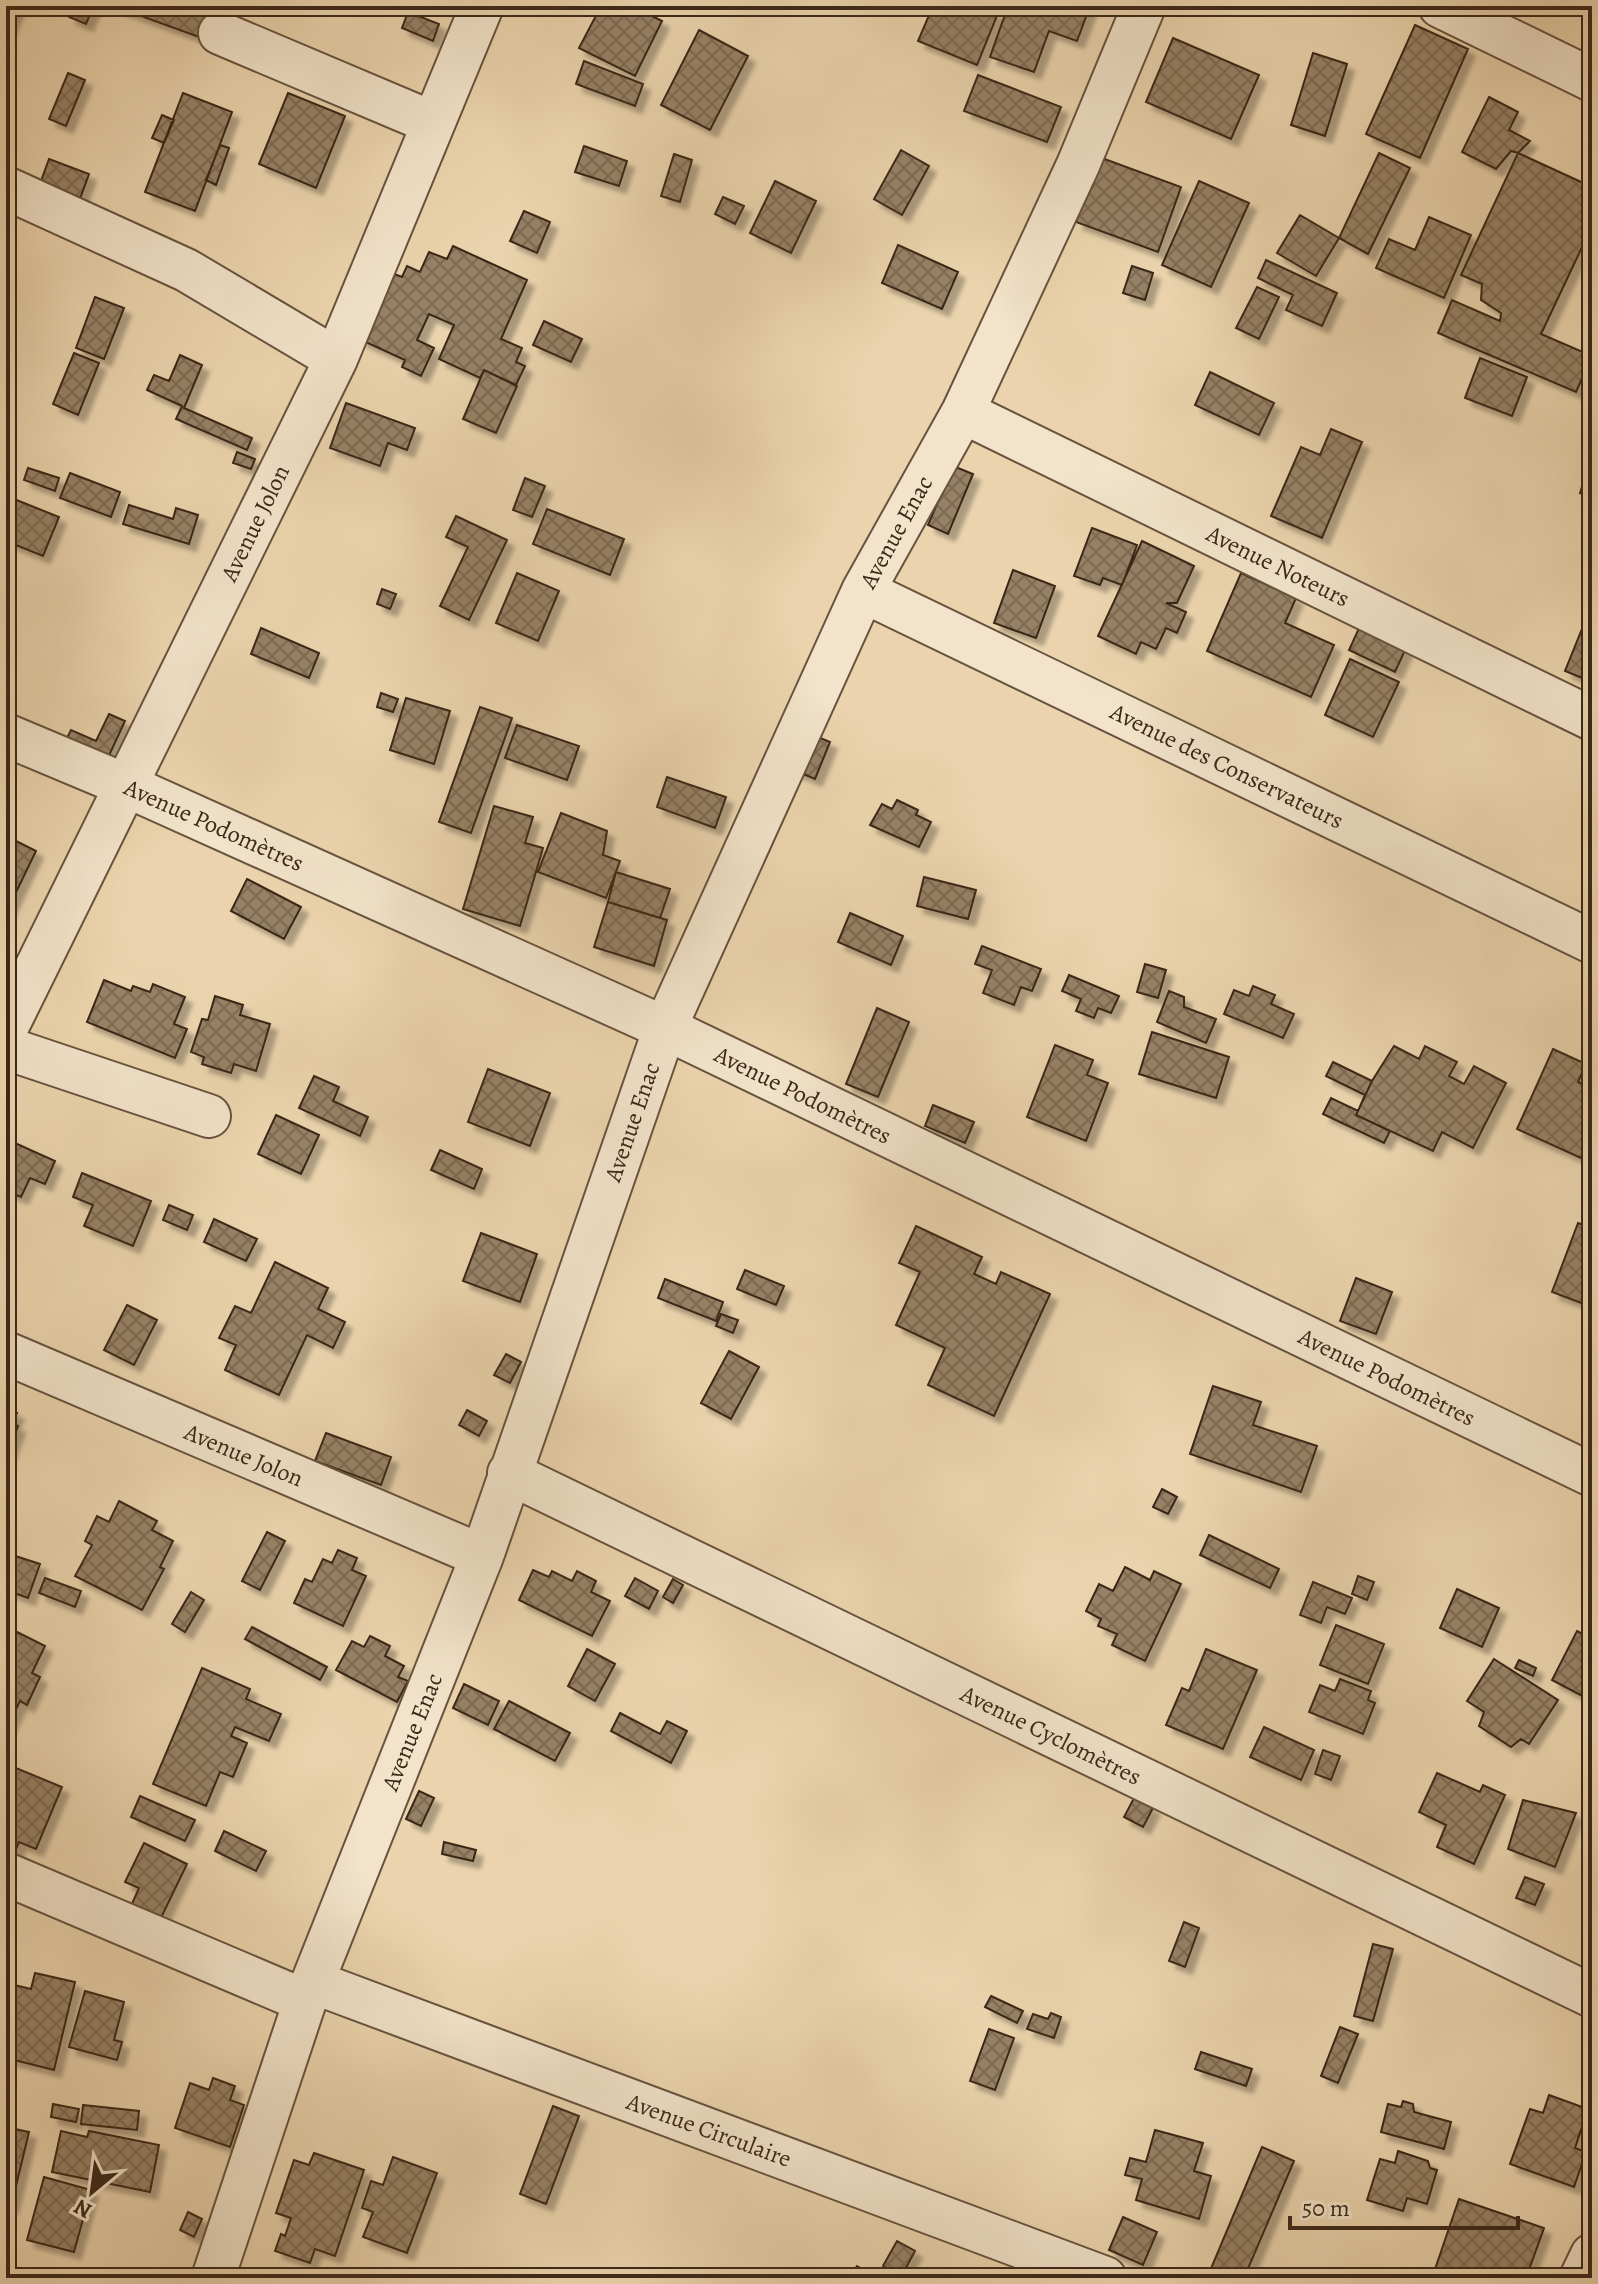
<svg xmlns="http://www.w3.org/2000/svg" width="1598" height="2284" font-family="Alegreya,serif">
  <style>
    .building { fill: url(#building-cross-hatch); stroke: #3b2819; stroke-width: 2; filter: url(#shadow) }
    .lines { fill: none; stroke-linecap: round; stroke-linejoin: round }
    .minor-casing { stroke: #67533e; stroke-width: 46 }
    .minor { stroke: #f2e3ca; stroke-width: 42 }
    .labels { text-anchor: middle; stroke-width: 6; stroke-linejoin: round; paint-order: stroke }
    .street-label { font-size: 24px; fill: #3b2819; stroke: #f2e3ca }
  </style>
  <defs>
    <pattern id="building-cross-hatch" width="8" height="8" patternUnits="userSpaceOnUse" patternTransform="scale(2)"><rect width="8" height="8" fill="#978166"/><path d="M0 0l8 8M0 8l8-8" fill="none" stroke="#7c6a53"/></pattern>
    <filter id="shadow"><feDropShadow dx="7" dy="7" stdDeviation="2" flood-color="#0004"/></filter>
  </defs>
  <rect width="100%" height="100%" fill="#ebd4ad"/>
  <filter id="stains"><feTurbulence type="fractalNoise" baseFrequency=".0025" numOctaves="4"/><feColorMatrix values="0 0 0 0 .2 0 0 0 0 .09 0 0 0 0 .02 0 0 0 .5 -.17"/></filter>
  <radialGradient id="worn" r=".72"><stop offset=".6" stop-color="#630" stop-opacity="0"/><stop offset="1" stop-color="#630" stop-opacity=".3"/></radialGradient>
  <!-- building -->
  <path class="building" d="M6,6h12l-12,28z
    M73,6l20,1 -7,17 -17,-7z
    M120,6h91l-12,31 -80,-29z
    M601,6h31l30,15 -27,55 -56,-28z
    M933,6h48l17,7 -21,52 -59,-24z
    M1008,6h82l-13,35 -28,-10 -15,41 -44,-15z
    M408,12l31,12 -6,17 -31,-13z
    M1415,25l53,24 -48,109 -54,-24z
    M699,30l49,26 -38,74 -49,-25z
    M1173,38l86,37 -28,64 -85,-37z
    M1313,53l34,11 -22,72 -34,-11z
    M584,61l59,23 -8,22 -59,-22z
    M68,73l17,7 -19,46 -17,-7z
    M978,75l83,32 -14,35 -83,-31z
    M183,93l49,19 -37,99 -50,-19z
    M288,93l57,23 -29,72 -57,-24z
    M1489,97l29,15 -9,18 21,11 -12,12 -7,-2 -15,18 -34,-17z
    M162,115l12,5 -10,23 -12,-5z
    M220,145l9,3 -13,37 -10,-5z
    M584,146l43,15 -8,25 -44,-14z
    M901,150l28,16 -27,49 -28,-16z
    M1379,153l31,15 -42,86 -29,-16z
    M1518,153l74,34v39l-51,108 51,22 -16,36 -138,-59 14,-33 48,21 1,-8 -20,-13 1,-16 -21,-9z
    M674,154l18,6 -12,42 -19,-6z
    M1099,157l82,30 -23,65 -82,-30z
    M49,159l40,15 -12,33 -40,-15z
    M775,181l41,20 -25,52 -41,-20z
    M1199,181l50,22 -38,84 -49,-22z
    M723,197l21,9 -9,18 -20,-10z
    M524,211l26,11 -13,31 -27,-12z
    M1300,215l39,23 -23,38 -39,-23z
    M1429,217l42,18 -27,63 -68,-30 13,-29 26,11z
    M898,245l60,27 -16,37 -60,-26z
    M453,246l74,34 -26,59 21,9 -6,14 9,4 -9,19 -32,-15 -4,8 -41,-19 15,-34 -25,-11 -12,26 17,8 -13,28 -19,-9 3,-7 -46,-21 30,-67 13,5 5,-11 13,6 9,-20 18,7z
    M1266,260l71,33 -15,33 -36,-16 7,-15 -35,-17z
    M1132,266l21,7 -8,27 -22,-7z
    M1257,287l22,10 -20,42 -23,-11z
    M95,297l29,11 -20,51 -28,-11z
    M544,321l38,18 -11,23 -38,-17z
    M74,353l25,10 -21,52 -25,-11z
    M180,355l22,10 -18,43 68,30 -5,12 -71,-31 6,-13 -35,-16 7,-15 15,6z
    M1480,358l47,19 -15,39 -47,-18z
    M484,370l33,16 -21,47 -33,-14z
    M1210,372l64,31 -15,32 -64,-30z
    M346,403l69,25 -8,22 -19,-7 -8,23 -50,-18z
    M1331,429l31,13 -40,96 -51,-22 30,-69 19,8z
    M237,452l18,7 -4,10 -18,-6z
    M1592,455v42l-12,-4z
    M953,466l20,8 -25,60 -20,-9z
    M28,468l31,10 -4,13 -31,-11z
    M70,473l50,19 -9,25 -51,-19z
    M525,478l20,8 -13,31 -19,-7z
    M14,499l45,18 -16,39 -37,-15v-23z
    M129,505l44,14 3,-11 22,7 -9,29 -66,-20z
    M547,509l77,30 -14,36 -77,-31z
    M456,516l51,24 -38,80 -29,-14 28,-59 -22,-10z
    M1092,528l45,17 -15,40 -19,-7 -3,7 -26,-9z
    M1142,541l52,25 -17,37h-11l20,9 -9,21 -11,-5 -10,21 -15,-7 -5,12 -38,-18z
    M1013,570l42,16 -19,52 -42,-15z
    M517,573l42,18 -21,50 -42,-18z
    M1241,573l55,25 -11,25 49,22 -23,52 -104,-46z
    M382,589l14,5 -6,15 -13,-5z
    M1592,604v78l-27,-11z
    M1360,626l46,22 -11,24 -46,-22z
    M261,628l58,25 -10,25 -58,-24z
    M1350,659l49,23 -26,55 -48,-22z
    M381,693l17,6 -5,13 -16,-5z
    M406,698l44,13 -16,53 -44,-14z
    M480,707l32,11 -41,115 -32,-11z
    M109,714l16,7 -19,41 -42,-18 7,-14 25,11z
    M517,725l62,21 -12,34 -62,-22z
    M806,732l24,10 -15,37 -24,-10z
    M667,777l59,20 -11,31 -58,-21z
    M897,800l21,10 -2,5 15,7 -12,25 -49,-22 12,-21 10,5z
    M494,806l39,11 -8,26 18,5 -23,78 -57,-17z
    M561,813l46,18 -4,24 17,6 -14,37 -68,-26z
    M6,836l30,15 -30,62z
    M616,872l54,17 -10,29 -52,-16z
    M924,877l52,13 -8,29 -51,-13z
    M247,879l54,28 -17,32 -53,-28z
    M608,902l59,18 -13,46 -60,-19z
    M850,913l53,23 -12,29 -53,-23z
    M982,946l59,23 -9,22 -11,-4 -7,18 -31,-12 9,-23 -17,-6z
    M1145,964l21,6 -8,28 -21,-6z
    M1069,975l50,21 -8,17 -13,-5 -4,10 -18,-7 5,-12 -19,-8z
    M104,980l27,11 2,-5 17,6 3,-8 32,13 -11,27 13,5 -12,29 -88,-36z
    M1253,986l22,9 -4,9 23,10 -11,24 -59,-24 10,-24 15,6z
    M1169,991l15,6v10l32,12 -10,24 -49,-21z
    M215,996l28,9 -3,10 30,9 -14,47 -22,-7 -3,9 -29,-9 2,-7 -13,-5 11,-33 6,1z
    M877,1008l32,14 -31,75 -32,-13z
    M1152,1032l77,25 -13,41 -77,-24z
    M1055,1045l38,15 -6,15 21,8 -22,58 -59,-24z
    M1394,1046l25,13 6,-13 32,16 -8,14 15,8 10,-18 32,17 -33,65 -31,-16 -9,19 -77,-36 16,-34z
    M1553,1049l33,15 -8,18 14,7v74l-75,-34z
    M1333,1062l39,19 -16,34 34,16 -6,12 -61,-29 8,-16 27,13 7,-16 -39,-19z
    M488,1069l62,24 -20,53 -62,-24z
    M314,1076l25,11 -6,14 35,16 -8,19 -61,-28z
    M933,1105l41,17 -9,21 -40,-17z
    M276,1115l43,20 -18,39 -43,-20z
    M6,1139l49,22 -10,23 -15,-6 -9,19 -15,-6z
    M440,1150l42,19 -8,20 -43,-19z
    M82,1173l69,28 -18,45 -49,-20 9,-21 -20,-8z
    M169,1205l24,10 -6,15 -24,-10z
    M214,1219l43,20 -11,22 -42,-19z
    M1578,1223l14,5v79l-40,-15z
    M916,1226l66,31 -8,17 22,10 5,-12 49,22 -56,122 -66,-31 17,-37 -49,-23 24,-53 -21,-9z
    M481,1233l56,21 -17,48 -57,-21z
    M275,1262l53,26 -10,21 27,13 -12,26 -26,-13 -28,60 -54,-25 11,-25 -17,-7 16,-32 16,7z
    M745,1270l39,16 -8,19 -39,-16z
    M1356,1278l36,14 -16,42 -36,-13z
    M665,1279l58,23 -7,19 -58,-23z
    M127,1305l30,15 -23,45 -30,-15z
    M721,1314l17,6 -5,13 -17,-7z
    M729,1351l30,16 -28,52 -30,-16z
    M506,1354l15,8 -11,21 -16,-8z
    M1213,1386l48,16 -8,23 64,21 -16,46 -111,-38z
    M6,1408l11,5 -5,10 6,3 -12,34z
    M467,1410l20,11 -8,15 -20,-11z
    M326,1433l65,24 -10,28 -66,-24z
    M1162,1489l15,8 -9,17 -15,-7z
    M119,1501l38,20 -5,9 21,11 -13,26 4,2 -22,41 -67,-34 17,-31 -7,-4 12,-25 12,6z
    M267,1532l18,9 -25,49 -18,-9z
    M1209,1535l70,34 -9,19 -70,-33z
    M338,1550l19,8 -5,12 14,6 -23,50 -49,-23 11,-24 7,3 11,-23 9,4z
    M6,1553l34,11 -12,34 -22,-8z
    M1125,1567l25,13 4,-9 27,13 -36,77 -33,-16 5,-11 -19,-8 3,-7 -15,-8 13,-27 14,7z
    M533,1570l16,7 3,-6 20,10 5,-10 19,10 -5,11 19,9 -18,35 -73,-36z
    M1358,1576l16,6 -7,18 -15,-6z
    M45,1578l36,13 -6,16 -36,-14z
    M635,1578l23,13 -9,18 -24,-13z
    M673,1579l10,6 -10,18 -10,-6z
    M1313,1582l39,16 -7,16 -18,-7 -6,16 -21,-8z
    M1457,1589l42,19 -17,39 -42,-19z
    M191,1592l13,8 -19,32 -13,-8z
    M1336,1625l48,19 -16,40 -48,-19z
    M252,1627l75,40 -7,13 -75,-41z
    M1577,1631l15,8v62l-40,-21z
    M17,1632l28,14 -13,27 8,4 -13,28 -7,-4 -14,29v-74z
    M370,1636l20,10 -5,10 19,10 -6,11 10,4 -11,21 -61,-32 16,-29 12,6z
    M587,1649l28,15 -20,37 -27,-15z
    M1206,1649l51,21 -34,79 -57,-24 16,-37 7,3z
    M1494,1659l64,41 -29,44 -8,-5 -10,8 -32,-21 5,-14 -17,-11z
    M1519,1660l17,8 -3,8 -18,-8z
    M202,1668l48,21 -4,10 35,15 -12,27 -34,-14 -4,9 16,7 -14,34 -13,-5 -14,34 -53,-22z
    M1340,1679l31,12 -3,9 7,3 -12,31 -54,-22 11,-27 15,6z
    M464,1684l35,17 -11,24 -35,-17z
    M509,1701l61,32 -15,28 -61,-32z
    M620,1713l40,21 7,-13 20,10 -16,32 -60,-32z
    M1264,1727l50,23 -13,30 -51,-23z
    M1323,1750l17,6 -9,24 -16,-6z
    M6,1764l56,23 -26,62 -17,-7 -5,12 -8,-3z
    M1437,1773l43,19 3,-7 22,10 -31,69 -37,-17 9,-22 -27,-13z
    M419,1791l15,7 -13,28 -15,-7z
    M140,1796l55,24 -10,21 -54,-24z
    M1134,1798l19,10 -10,19 -19,-10z
    M1523,1800l53,13 -21,54 -47,-18z
    M224,1831l42,20 -10,20 -41,-20z
    M444,1842l32,8 -3,11 -31,-7z
    M144,1843l43,21 -27,56 -29,-14 8,-18 -14,-6z
    M1525,1877l19,7 -9,21 -19,-7z
    M1184,1922l15,6 -14,39 -16,-6z
    M1373,1944l20,5 -20,72 -19,-5z
    M35,1973l40,9 -21,88 -48,-12v-75l25,6z
    M85,1991l39,11 -10,38 8,2 -5,18 -48,-13z
    M991,1996l32,15 -6,12 -32,-16z
    M1051,2013l10,4 -7,21 -27,-9 6,-15 15,5z
    M1340,2027l18,7 -20,49 -17,-7z
    M989,2029l25,9 -19,52 -25,-9z
    M1201,2052l51,17 -6,17 -51,-17z
    M213,2078l22,8 -5,14 14,5 -14,42 -55,-19 15,-45 19,7z
    M1549,2095l39,14 -13,39 11,4 -12,35 -64,-23 20,-55 13,4z
    M1403,2101l10,3 1,8 37,10 -7,27 -63,-17 7,-28 13,3z
    M53,2104l26,5 -3,13 -25,-5z
    M83,2105l56,6 -2,19 -56,-6z
    M553,2106l26,10 -33,88 -26,-10z
    M6,2127l23,5 -18,75 -5,-1z
    M1155,2130l48,13 -9,28 17,5 -12,43 -63,-19 6,-21 -17,-4 5,-17 16,4z
    M61,2131l26,6 2,-6 70,14 -9,47 -98,-20z
    M1262,2147l32,14 -50,117h-37z
    M1398,2151l30,10 2,7 7,2 -10,34 -20,-6 -4,13 -36,-11 13,-41 15,4z
    M314,2153l50,17 -29,86 -20,-7 -5,14 -35,-12 6,-17 4,2 6,-18 -15,-5 18,-53 15,5z
    M393,2157l44,16 -30,80 -44,-16 10,-25 -11,-4 9,-27 12,4z
    M44,2177l47,13 -17,62 -47,-12z
    M1459,2199l85,29 -18,50h-94z
    M188,2212l14,7 -8,18 -14,-7z
    M1123,2217l34,15 -14,33 -34,-15z
    M897,2241l18,10 -14,26 -18,-11z
    M857,2266l21,12h-29z"/>
  <g class="lines">
    <!-- minor casing -->
    <g class="minor-casing">
      <path id="minor" d="M1440,6l152,74
        M220,33l213,90
        M6,188l180,82 150,89
        M963,412l629,307
        M863,591l729,351
        M6,735l119,50 540,243 927,447
        M6,1029l330,-670 146,-353
        M6,1048l203,68
        M6,1353l476,203
        M509,1473l1083,523
        M6,1874l299,127
        M313,1982l792,296
        M213,2278l92,-277 177,-445 183,-528 198,-437 100,-179 115,-247 66,-159
        M1581,2278l11,-23"/>
    </g>
    <!-- minor -->
    <use href="#minor" class="minor"/>
  </g>
  <g class="labels">
    <!-- street labels -->
    <g class="street-label">
      <text transform="translate(255 523) rotate(-64)" y="8">Avenue Jolon</text>
      <text transform="translate(896 532) rotate(-61)" y="8">Avenue Enac</text>
      <text transform="translate(1278 566) rotate(26)" y="8">Avenue Noteurs</text>
      <text transform="translate(1227 766) rotate(26)" y="8">Avenue des Conservateurs</text>
      <text transform="translate(214 825) rotate(24)" y="8">Avenue Podomètres</text>
      <text transform="translate(803 1095) rotate(26)" y="8">Avenue Podomètres</text>
      <text transform="translate(632 1122) rotate(-71)" y="8">Avenue Enac</text>
      <text transform="translate(1387 1377) rotate(26)" y="8">Avenue Podomètres</text>
      <text transform="translate(244 1455) rotate(23)" y="8">Avenue Jolon</text>
      <text transform="translate(412 1732) rotate(-68)" y="8">Avenue Enac</text>
      <text transform="translate(1051 1735) rotate(26)" y="8">Avenue Cyclomètres</text>
      <text transform="translate(709 2130) rotate(20)" y="8">Avenue Circulaire</text>
    </g>
  </g>
  <!-- margin -->
  <rect width="1598" height="2284" fill="none" stroke="#ebd4ad" stroke-width="32"/>
  <rect x="8" y="8" width="1582" height="2268" fill="none" stroke="#3b2819" stroke-width="4"/>
  <rect x="16" y="16" width="1566" height="2252" fill="none" stroke="#3b2819" stroke-width="2"/>
  <!-- north arrow -->
  <g transform="translate(92 2192) rotate(209)" stroke="#f2e3ca" stroke-width="6" paint-order="stroke">
  <path d="M0-6L14 30L0 20L-14 30Z" fill="#3b2819"/>
  <text y="-12" font-size="22" font-weight="bold" text-anchor="middle" fill="#3b2819">N</text>
  </g>
  <!-- scale -->
  <path d="M1290 2216v12h228v-12" fill="none" stroke="#3b2819" stroke-width="4"/>
  <text x="1302" y="2216" font-size="24" fill="#3b2819" stroke="#f2e3ca" stroke-width="6" paint-order="stroke">50 m</text>
  <rect width="100%" height="100%" filter="url(#stains)"/>
  <rect width="100%" height="100%" fill="url(#worn)"/>
</svg>
